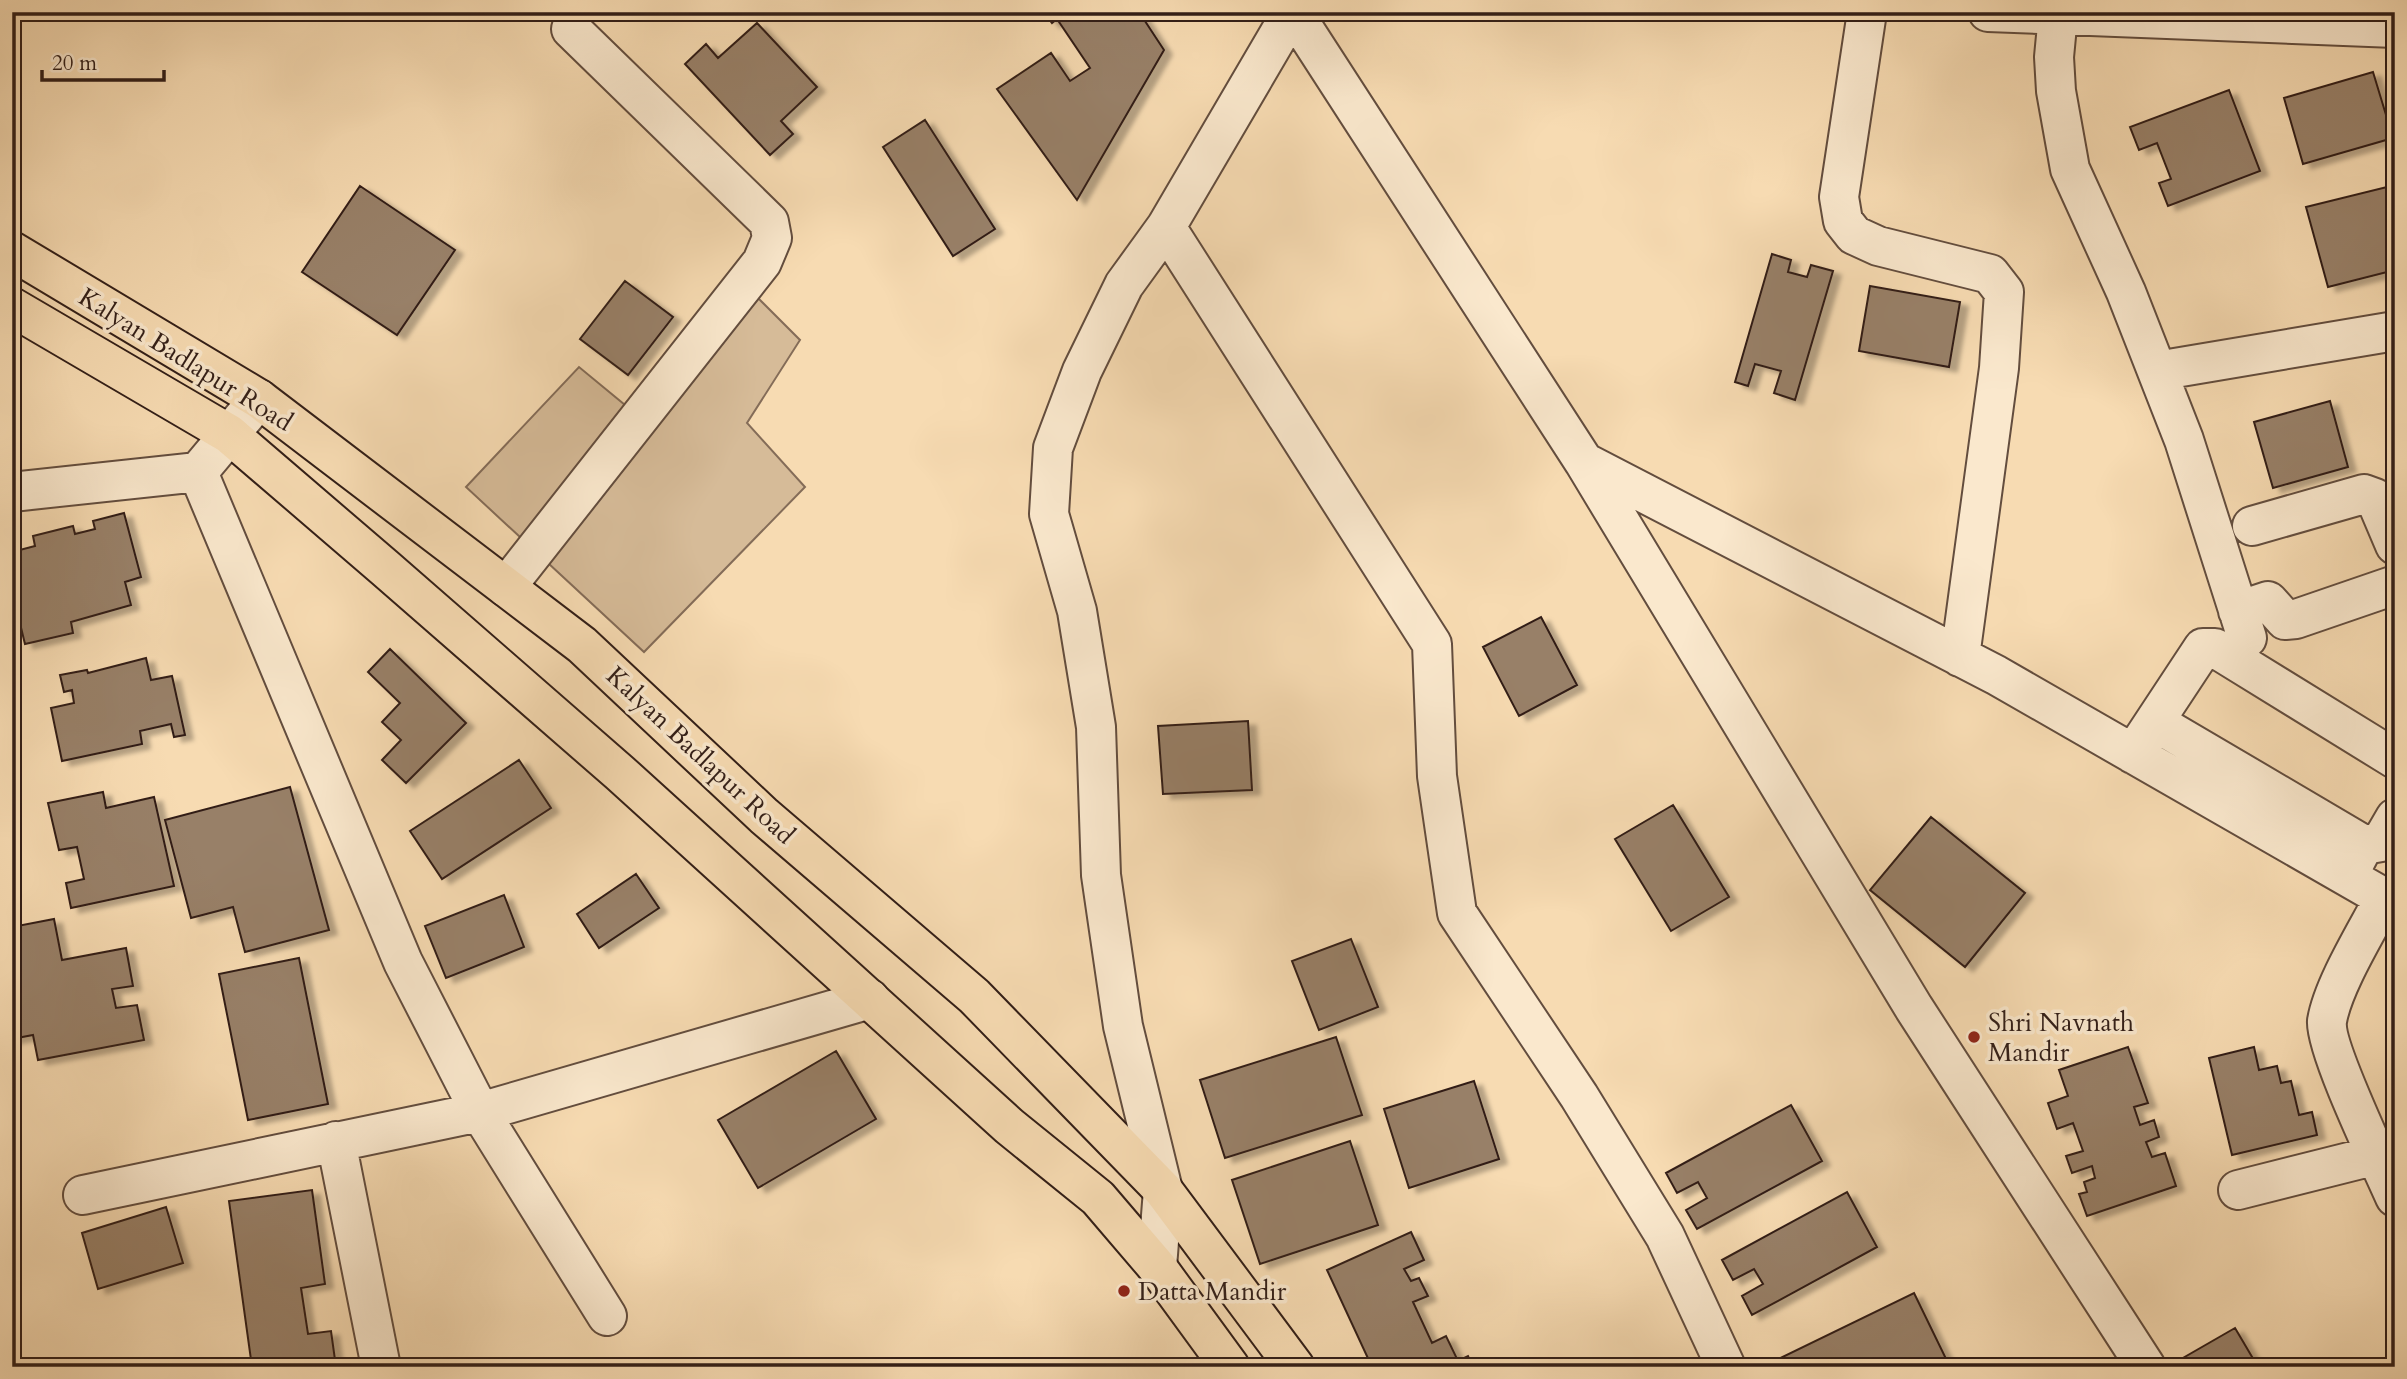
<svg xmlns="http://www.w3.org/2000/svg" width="2407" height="1379" font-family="Cardo,serif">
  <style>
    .green { fill: #d6bb98; stroke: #846c58; stroke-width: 2 }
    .building { fill: #988068; stroke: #321e17; stroke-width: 2; filter: url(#shadow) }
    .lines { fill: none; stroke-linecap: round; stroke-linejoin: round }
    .minor-casing { stroke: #634d3e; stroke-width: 42 }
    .major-casing { stroke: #321e17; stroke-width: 42 }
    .minor { stroke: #fae8cd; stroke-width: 38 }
    .major { stroke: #f7dbb2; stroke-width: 38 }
    .poi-dot { fill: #8f2418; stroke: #fae8cd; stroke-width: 2.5 }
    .labels { text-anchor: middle; stroke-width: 7; stroke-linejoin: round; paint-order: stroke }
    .street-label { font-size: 26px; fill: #321e17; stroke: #fae8cd }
    .poi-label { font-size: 26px; fill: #321e17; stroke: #fae8cd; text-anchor: start }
  </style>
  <defs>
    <filter id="shadow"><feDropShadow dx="8" dy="4.5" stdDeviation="2" flood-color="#0004"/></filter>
  </defs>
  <rect width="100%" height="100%" fill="#f7dbb2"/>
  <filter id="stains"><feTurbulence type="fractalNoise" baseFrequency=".00286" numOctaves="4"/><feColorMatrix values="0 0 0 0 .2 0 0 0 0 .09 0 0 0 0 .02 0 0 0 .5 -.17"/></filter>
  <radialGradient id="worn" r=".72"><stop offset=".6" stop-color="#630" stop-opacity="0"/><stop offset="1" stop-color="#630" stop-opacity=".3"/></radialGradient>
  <!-- green -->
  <path class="green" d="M741,281l59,59 -53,83 58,64 -161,165 -178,-165 113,-120 57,47z"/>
  <!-- building -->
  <path class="building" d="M1044,12h95l25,38 -87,150 -80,-111 54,-36 19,28 20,-13 -33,-49 -5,4z
    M757,23l60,64 -36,34 12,13 -23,21 -85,-91 21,-20 12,14z
    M2373,72l20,66 -90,26 -19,-66z
    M2229,90l31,81 -92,35 -9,-23 12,-4 -14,-36 -18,7 -9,-23z
    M925,120l70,109 -42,27 -70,-109z
    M2395,185v85l-67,17 -22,-80z
    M360,186l95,64 -58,85 -95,-63z
    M1772,254l19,6 -3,12 19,5 4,-12 22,6 -38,129 -21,-7 7,-22 -26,-7 -7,22 -13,-4z
    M625,281l48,36 -45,58 -48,-36z
    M1870,286l90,16 -11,65 -90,-16z
    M2330,401l18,66 -75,21 -19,-66z
    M124,513l17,64 -16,5 6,23 -60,17 2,11 -48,11 -9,-37h-4v-55l23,-6 -2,-10 40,-10 2,8 20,-5 -2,-8z
    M1541,617l36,68 -58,31 -36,-69z
    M390,649l76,74 -60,60 -24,-23 19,-20 -19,-18 18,-19 -32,-31z
    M146,658l5,22 21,-4 13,59 -11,2 -3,-13 -31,7 2,13 -80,17 -11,-53 23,-5 -2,-13 -8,2 -4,-17 27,-5 1,3z
    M1248,721l4,69 -89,4 -5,-68z
    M519,760l32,48 -109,71 -32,-48z
    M290,787l39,143 -84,22 -12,-45 -42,11 -26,-98z
    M103,792l3,16 48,-11 20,89 -103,22 -5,-25 18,-4 -7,-32 -18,3 -11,-47z
    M1673,805l56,92 -58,34 -56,-92z
    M1931,817l94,76 -60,74 -95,-77z
    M636,874l23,34 -60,40 -22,-34z
    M504,895l20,52 -78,31 -21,-52z
    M54,919l8,41 64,-12 7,38 -21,3 4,19 21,-3 7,35 -106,20 -5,-25 -21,4v-112z
    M1351,939l27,68 -59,23 -27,-69z
    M299,958l29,146 -80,16 -29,-146z
    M1336,1037l26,78 -137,43 -25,-78z
    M2128,1047l20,56 -14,4 6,18 14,-5 5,17 -13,5 6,15 13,-4 11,33 -89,30 -8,-22 8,-2 -3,-10 11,-4 -3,-12 -20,7 -6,-17 17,-5 -10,-28 -16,6 -9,-26 20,-7 -9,-26z
    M2254,1047l5,23 18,-4 4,17 10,-2 8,34 13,-3 5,23 -85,20 -23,-97z
    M836,1051l40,68 -118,69 -40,-68z
    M1474,1081l25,78 -90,29 -25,-79z
    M1791,1105l31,56 -125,68 -11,-19 21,-12 -9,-16 -21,11 -11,-20z
    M1350,1141l28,84 -118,39 -28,-84z
    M312,1190l13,94 -24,4 7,46 23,-3 5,36h-84l-23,-166z
    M1847,1192l30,55 -125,68 -10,-19 21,-12 -9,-15 -21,11 -11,-20z
    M166,1207l17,56 -85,26 -16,-56z
    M1411,1232l13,28 -20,9 7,12 8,-3 9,18 -15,6 19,41 14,-7 12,25 10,-5 5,11h-101l-45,-97z
    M1914,1293l36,74h-181l-1,-3z
    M2235,1328l23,39 -89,-1z"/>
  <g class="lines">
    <!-- minor casing -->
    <g class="minor-casing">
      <path id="minor" d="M1293,12l291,450 330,546 232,359
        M1867,12l-28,185 4,24 11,14 24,11 112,28 14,18 -5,76 -39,289
        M1988,12l407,16
        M2058,15l-4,42 2,34 14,78 56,123 58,148 63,198
        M1166,227l266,417 5,132 20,137 122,183 86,140 61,131
        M2157,371l238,-40
        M1584,462l412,213 399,229
        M198,472l205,490 77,150 127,204
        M12,492l186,-20 61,-73
        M2252,526l112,-32 11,4 20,47
        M506,587l256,-325 10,-24 -3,-16 -198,-193
        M2238,611l30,-10 17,19 11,-1 99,-34
        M2155,722l209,123
        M2133,754l70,-106h12l180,111
        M2354,864l10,-19 17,-3 14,-24
        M2384,898c-17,33 -51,87 -57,123 -3,26 54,144 68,176
        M336,1141l45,226
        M2238,1190l139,-35
        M83,1195l397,-83 390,-113
        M1157,1267l6,-77 -40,-164 -22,-151 -5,-148 -19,-116 -28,-97 4,-66 29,-77 42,-86 42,-58 126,-215"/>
    </g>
    <!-- major casing -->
    <g class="major-casing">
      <path id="major" d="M12,251l247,148 323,246 182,171 210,180 189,194 132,177
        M12,307l217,127 156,134 235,205 389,353 89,72 59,69 73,100"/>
    </g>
    <!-- minor -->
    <use href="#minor" class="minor"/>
    <!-- major -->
    <use href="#major" class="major"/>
  </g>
  <!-- markers -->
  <g class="poi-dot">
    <circle cx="1974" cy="1037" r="7"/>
    <circle cx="1124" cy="1291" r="7"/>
  </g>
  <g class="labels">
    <!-- street labels -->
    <g class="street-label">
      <text transform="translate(186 359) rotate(32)" y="9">Kalyan Badlapur Road</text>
      <text transform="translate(701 755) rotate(43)" y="9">Kalyan Badlapur Road</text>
    </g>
    <!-- poi labels -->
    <g class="poi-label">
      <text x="1988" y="1031">Shri Navnath<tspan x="1988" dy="30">Mandir</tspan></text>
      <text x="1138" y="1300">Datta Mandir</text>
    </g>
  </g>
  <!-- margin -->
  <rect width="2407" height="1379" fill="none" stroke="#f7dbb2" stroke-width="42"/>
  <rect x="14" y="14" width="2379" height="1351" fill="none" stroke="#321e17" stroke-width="3.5"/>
  <rect x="21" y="21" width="2365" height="1337" fill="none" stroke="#321e17" stroke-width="2"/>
  <!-- scale -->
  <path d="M42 70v10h122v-10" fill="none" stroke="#321e17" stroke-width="3.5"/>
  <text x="52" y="70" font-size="21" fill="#321e17" stroke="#fae8cd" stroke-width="5" paint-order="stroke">20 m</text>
  <rect width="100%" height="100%" filter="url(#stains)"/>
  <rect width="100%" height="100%" fill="url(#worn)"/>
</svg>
